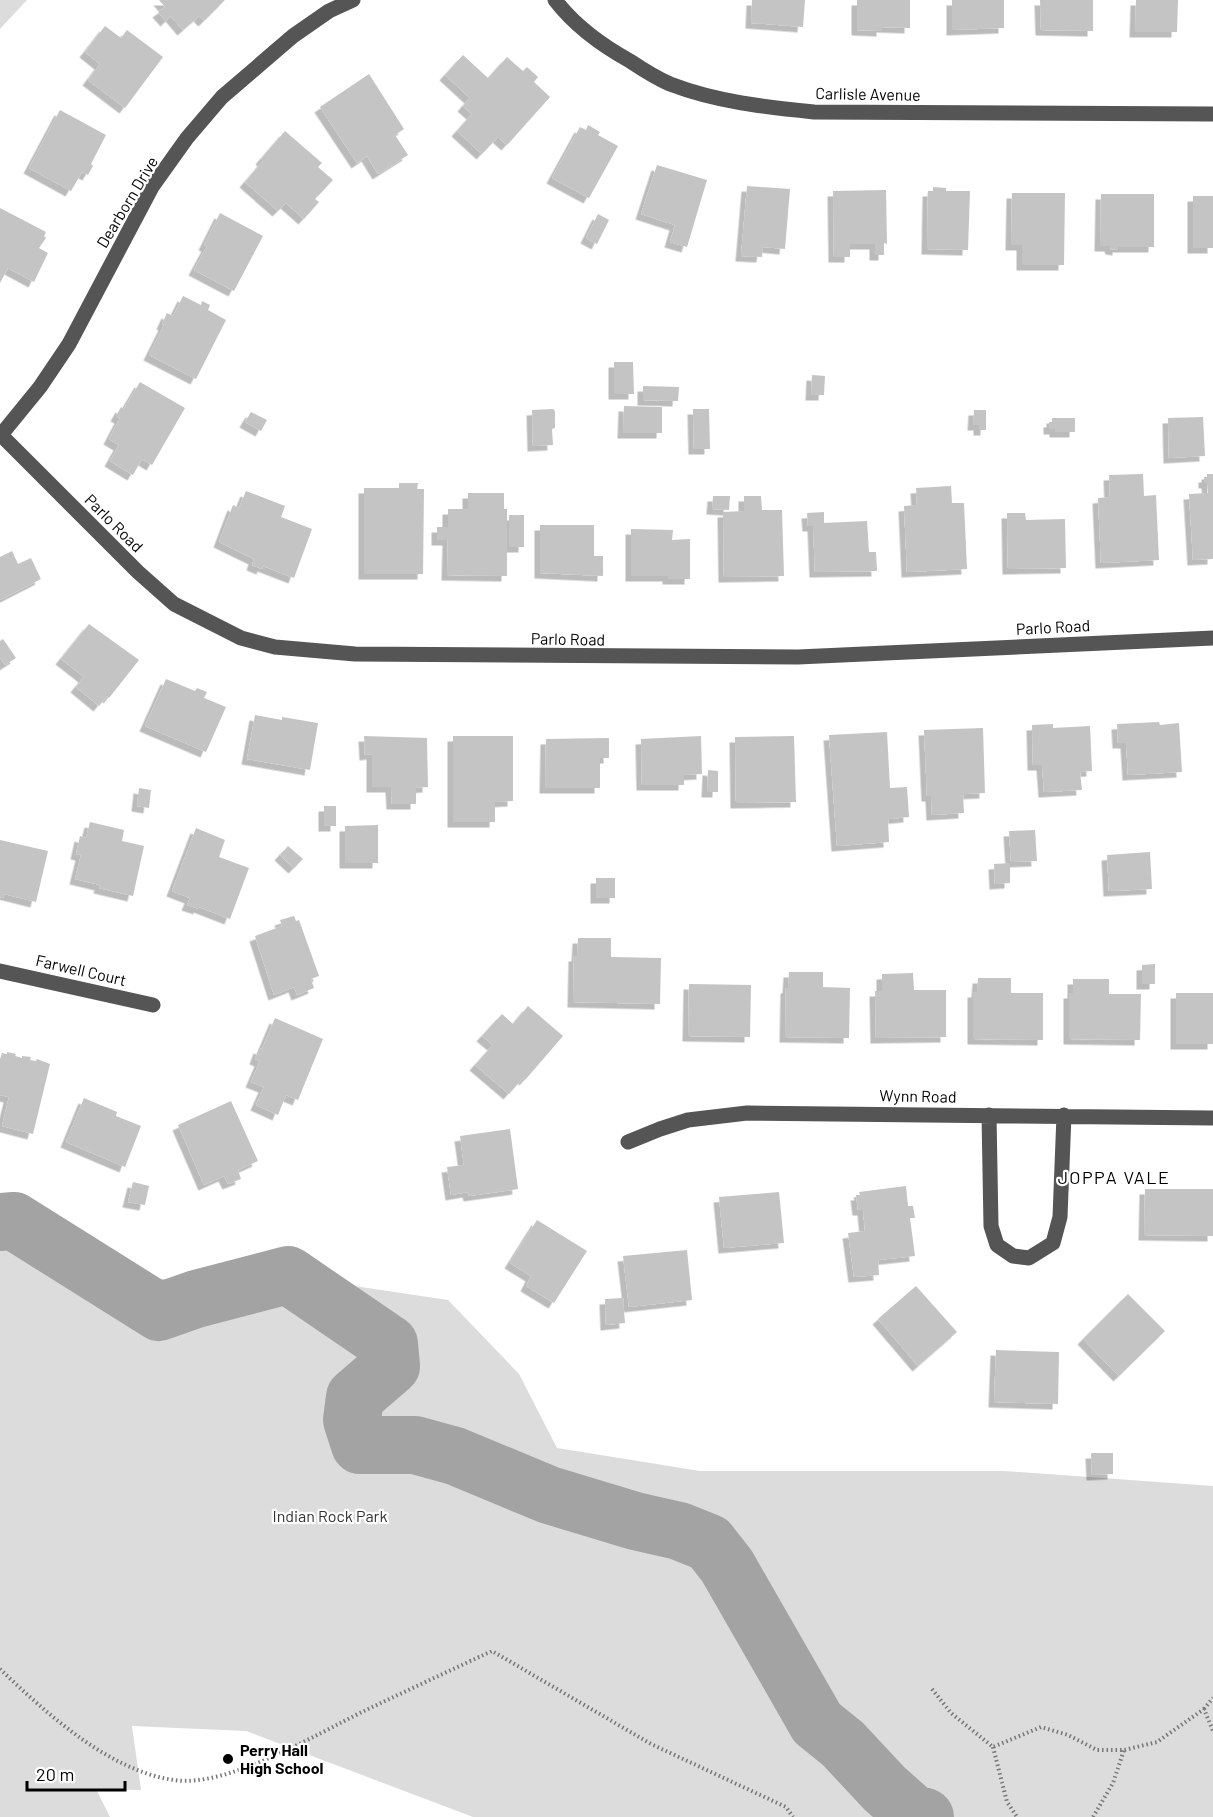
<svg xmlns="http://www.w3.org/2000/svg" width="1213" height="1817" font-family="Barlow,sans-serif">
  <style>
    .green { fill: #dcdcdc }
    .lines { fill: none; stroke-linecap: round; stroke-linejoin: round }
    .river { stroke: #a3a3a3; stroke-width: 58 }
    .building { fill: #c4c4c4; filter: url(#shadow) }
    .path { stroke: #777; stroke-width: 4; stroke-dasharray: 1.5 3; stroke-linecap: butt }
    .minor { stroke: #555; stroke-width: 15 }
    .poi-dot { fill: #000; stroke: #fff; stroke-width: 2 }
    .labels { text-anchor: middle; stroke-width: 4.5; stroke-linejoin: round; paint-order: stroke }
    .street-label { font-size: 16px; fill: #000; stroke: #fff }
    .park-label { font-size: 16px; fill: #333; stroke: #fff }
    .poi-label { font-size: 16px; font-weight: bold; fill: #000; stroke: #fff; text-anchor: start }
    .neighbourhood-label { font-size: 18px; letter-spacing: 1.5px; fill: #000; stroke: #fff }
  </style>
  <defs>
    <filter id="shadow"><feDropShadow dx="-5.5" dy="5.5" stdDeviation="0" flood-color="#0004"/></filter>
  </defs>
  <rect width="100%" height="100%" fill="#fff"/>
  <!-- green -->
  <path class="green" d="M0,0h27l-27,29z
    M0,1226l127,52 207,5 114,17 71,74 38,74 143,23h304l209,15v331h-740l-227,-86 -114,-5 9,64 -45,-1 14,28h-110z"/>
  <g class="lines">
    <!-- river -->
    <path class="river" d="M0,1222l14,-1 145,91 37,-13 92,-24 101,69 2,22 -36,31 -3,23 8,25h55l40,11 94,39 86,26 44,10 30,12 18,23 90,157 26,21 41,44 28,25 13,4"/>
  </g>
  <!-- building -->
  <path class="building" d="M159,0h66l-21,21 -5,-5 -16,14 -12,-14 -5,5 -8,-9 7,-5z
    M752,0h53l-2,27 -52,-4z
    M857,0h53v28l-28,-1v4l-25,-1z
    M952,0h52v28l-52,2z
    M1040,0h53v31l-52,-1z
    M1136,0h42l-1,32h-42z
    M105,26l16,12 6,-8 36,27 -38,51 -37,-28 12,-16 -15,-12z
    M463,55l25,23 19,-21 16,14 4,-4 11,10 -4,5 16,15 -43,48 -9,-8 -16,17 -25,-23 15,-17 -9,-8 7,-8 -25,-23z
    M369,74l35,55 -9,6 13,20 -30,19 -11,-18 -10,7 -37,-56z
    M60,110l46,25 -15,29 2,2 -5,9 -6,-3 -11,19 -42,-23z
    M588,125l12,7 -2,3 20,11 -29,52 -37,-20 28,-51 6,3z
    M285,131l37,32 -4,4 15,13 -18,19 4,3 -15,17 -18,-16 -8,8 -33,-29 18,-21 -2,-2z
    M657,165l50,15 -20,67 -17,-5 5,-17 -34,-11z
    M747,186l43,3 -5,60 -22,-2 -1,10 -21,-1z
    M933,187l13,1v3h24l-2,59 -41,-1 1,-58h5z
    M886,190l1,54 -3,-1v12h-9v-11h-25v13h-16l-1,-66z
    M1012,193h53l-1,72h-42v-20h-11z
    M1101,194h53v53h-36v3l-7,-1 -1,-3h-10z
    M1193,196h20v52h-20z
    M0,208l46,24 -2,4 2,2 -7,10 9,5 -14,29 -26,-14 -8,15z
    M220,213l43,23 -29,55 -40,-21 13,-24 -3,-1z
    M598,214l11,6 -12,24 -11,-6z
    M183,296l18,9 1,-4 8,4 -2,5 18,10 -30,59 -47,-24 15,-30 -2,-1 5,-11 6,3z
    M614,362h19l1,32h-20z
    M812,375l13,1 -1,19h-13z
    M140,382l45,26 -33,57 -10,-6 -9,16 -23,-14 9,-16 -10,-6 11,-21 -4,-2 5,-9 3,2z
    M643,386l36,1 -1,14 -35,-1z
    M624,406l38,1v26h-39z
    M553,409l2,2v17l-3,1 1,16 -20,1 -1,-36z
    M693,409h16l1,40h-16z
    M974,410h12v20h-7v-5h-6z
    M251,412l16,8 -6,11 -16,-9z
    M1203,417l2,39 -36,2 -1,-40z
    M1052,418h23v14h-20v-3h-6v-7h3z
    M1143,474l1,22 12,-1 3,65 -58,3 -3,-65 12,-1 -1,-22z
    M1207,474h6v85l-20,1 -4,-66 19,-1 -1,-10h-3v-6h3z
    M399,483h19l-1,6h7l-1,85h-59v-86h35z
    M951,486l1,17h12l3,66 -60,3 -3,-66 13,-1 -1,-17z
    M246,491l39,15 -4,11 31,12 -18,49 -31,-12 -1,3 -10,-4 2,-6 -35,-17 14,-37 6,3z
    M468,493h36v16h3v67l-60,-1 1,-35h-11v-13h11v-18h20z
    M713,496h17l-1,14 -17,-1z
    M744,496h17l1,14h20l2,66 -60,1 -1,-65 21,-1z
    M824,512v11l43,-2 2,31h7l1,19 -62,1 -2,-46h-5l-1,-13z
    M1007,513h18l1,7 39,-1 1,49 -58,1z
    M509,515h15v32h-15z
    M540,525h54v31h9v20l-63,-3z
    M631,529l42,1 -1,10 18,-1v40h-22v-3h-37z
    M12,551l6,13 13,-6 10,21 -41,21v-43z
    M89,624l50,36 -30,38 -2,-2 -8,10 -23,-19 8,-10 -23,-18z
    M3,639l13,19 -11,7 -5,-8v-16z
    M166,679l29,12 2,-3 10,4 -3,6 22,9 -20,45 -61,-26z
    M255,715l27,5v-3l36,6 -8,47 -63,-11z
    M1159,722l1,3 19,-2 3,49 -54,3 -2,-32h-8l-1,-19z
    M1053,724v4l37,-2 2,45 -12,1 2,18 -38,2 -2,-27h-9l-1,-40z
    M983,728l2,65 -22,1 1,19 -32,2 -1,-19h-4l-3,-66z
    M887,732l3,56 17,-1 2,30 -21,2 1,23 -52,4 -8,-111z
    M364,736l63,2 1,49 -12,1v16h-24l-1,-17h-19v-33l-7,1z
    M453,736h60v65l-18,1v20h-42z
    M701,736l1,38 -18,1v10h-42l-1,-46z
    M794,736l2,66 -60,1 -1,-66z
    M609,738v20h-9v30h-55l1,-49z
    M708,770l10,1v21h-11z
    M139,788l12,2 -2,18 -12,-2z
    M324,806h12v20h-12z
    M90,822l34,8 -2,11 22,5 -11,50 -34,-8 1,-3 -25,-6 6,-24 -5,-1 4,-18 6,2z
    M378,825v38h-33v-37z
    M196,828l29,12 -6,17 30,11 -19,51 -31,-12v2l-12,-4 3,-7 -18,-7z
    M1035,830l2,31 -26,1 -2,-31z
    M0,840l48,11 -12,51 -32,-8 -1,4 -3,-1z
    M288,846l15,13 -9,9 -14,-13z
    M1150,852l2,37 -43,2 -2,-36z
    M1010,863v20l-15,1 -1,-20z
    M596,878h19v20h-19z
    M294,916l2,5 3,-1 20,56 -8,3 3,9 -17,7 -3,-8 -20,8 -19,-59 27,-10 -2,-6z
    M578,938h33v19l50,1 -1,46 -87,-2 1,-46h3z
    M1155,964v20h-13v-19z
    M789,972h34v15l27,1 -1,50 -64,-1 1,-49h2z
    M913,973l1,17h32v47l-70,1 -1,-47h7v-17z
    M978,978h33v15h32v47l-70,-1v-47h4z
    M1073,979h36v15h32l-1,46 -71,-1v-46h4z
    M689,984l62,1 -1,52 -62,-1z
    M1176,993h37v51h-37z
    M528,1006l35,30 -38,44 -2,-2 -14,16 -34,-29 18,-20 -11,-9 20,-22 11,10z
    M275,1018l48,21 -25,61 -12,-5 -8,20 -22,-10 8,-18 -13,-5 9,-21 -5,-2 4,-11 3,1z
    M7,1052l9,2 -1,2 7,2v-2l9,1 -1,3 6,1 1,-2 13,5 -17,70 -31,-8 7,-29 -9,-2v-36l2,-6 5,1z
    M84,1098l33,14 -1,4 25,10 -16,41 -59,-25z
    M231,1101l27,60 -20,9 3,9 -13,5 -4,-8 -20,9 -26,-60z
    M510,1129l8,60 -49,7 -1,-4 -17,3 -4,-28 17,-2 -4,-29z
    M133,1182l16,4 -4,19 -17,-3z
    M906,1186l2,20h5l2,12h-5l5,38 -37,4 1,15 -25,2 -6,-44 17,-2 -2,-21h-5l-2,-15h4l-1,-3z
    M1145,1189h68v47l-69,-1z
    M779,1192l5,51 -60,5 -5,-51z
    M537,1220l50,31 -33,52 -28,-17 5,-10 -21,-13z
    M687,1250l5,50 -63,7 -6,-51z
    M916,1286l41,46 -39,34 -40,-47z
    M1128,1294l37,37 -46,45 -36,-37z
    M623,1298l2,25 -19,2 -1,-26z
    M996,1350l63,2 -1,52 -64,-2z
    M1091,1453h22v21l-21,1z"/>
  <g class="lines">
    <!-- path -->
    <path class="path" d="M0,1669c46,44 109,102 174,111 53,8 141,-45 190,-69 42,-20 85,-40 128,-60l159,93 135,63 7,10
      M932,1689l19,24 42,34 48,-20 27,8 29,15h27l33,-8 47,-33 9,22
      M1204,1709l9,-11
      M993,1747l14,55 10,15
      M1093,1817l20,-34 11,-33"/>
    <!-- minor -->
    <path class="minor" d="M555,0c20,26 46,45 75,61 12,8 26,17 40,23 47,18 95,23 144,28l399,2
      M1,435l137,137 36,32 67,34 34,9 80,7 443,3 415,-19
      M0,436l40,-49 29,-43 83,-157 35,-49 35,-41 71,-61 36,-25 24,-11
      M0,971l153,34
      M989,1115l2,111 6,19 16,11 16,2 24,-15 7,-26 4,-102
      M628,1142l32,-13 28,-9 59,-7 466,5"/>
  </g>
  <!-- markers -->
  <circle class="poi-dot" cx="228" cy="1759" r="6"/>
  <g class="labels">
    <!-- street labels -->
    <g class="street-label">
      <text transform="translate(868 94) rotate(1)" y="6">Carlisle Avenue</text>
      <text transform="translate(127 202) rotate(-59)" y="6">Dearborn Drive</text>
      <text transform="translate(114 523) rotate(45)" y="6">Parlo Road</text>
      <text transform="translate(1053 627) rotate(-3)" y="6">Parlo Road</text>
      <text transform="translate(568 639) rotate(1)" y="6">Parlo Road</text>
      <text transform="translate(81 970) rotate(13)" y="6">Farwell Court</text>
      <text transform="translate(918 1096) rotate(1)" y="6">Wynn Road</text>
    </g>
    <!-- park labels -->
    <g class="park-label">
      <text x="330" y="1522">Indian Rock Park</text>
    </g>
    <!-- poi labels -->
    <g class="poi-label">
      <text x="240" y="1756">Perry Hall<tspan x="240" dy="18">High School</tspan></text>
    </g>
    <!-- neighbourhood labels -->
    <g class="neighbourhood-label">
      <text x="1114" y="1184">JOPPA VALE</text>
    </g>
  </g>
  <!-- scale -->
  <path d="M27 1781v9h98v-9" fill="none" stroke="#000000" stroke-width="3"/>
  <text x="36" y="1781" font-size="18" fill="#000000" stroke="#ffffff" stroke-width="4.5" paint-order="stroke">20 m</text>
</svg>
